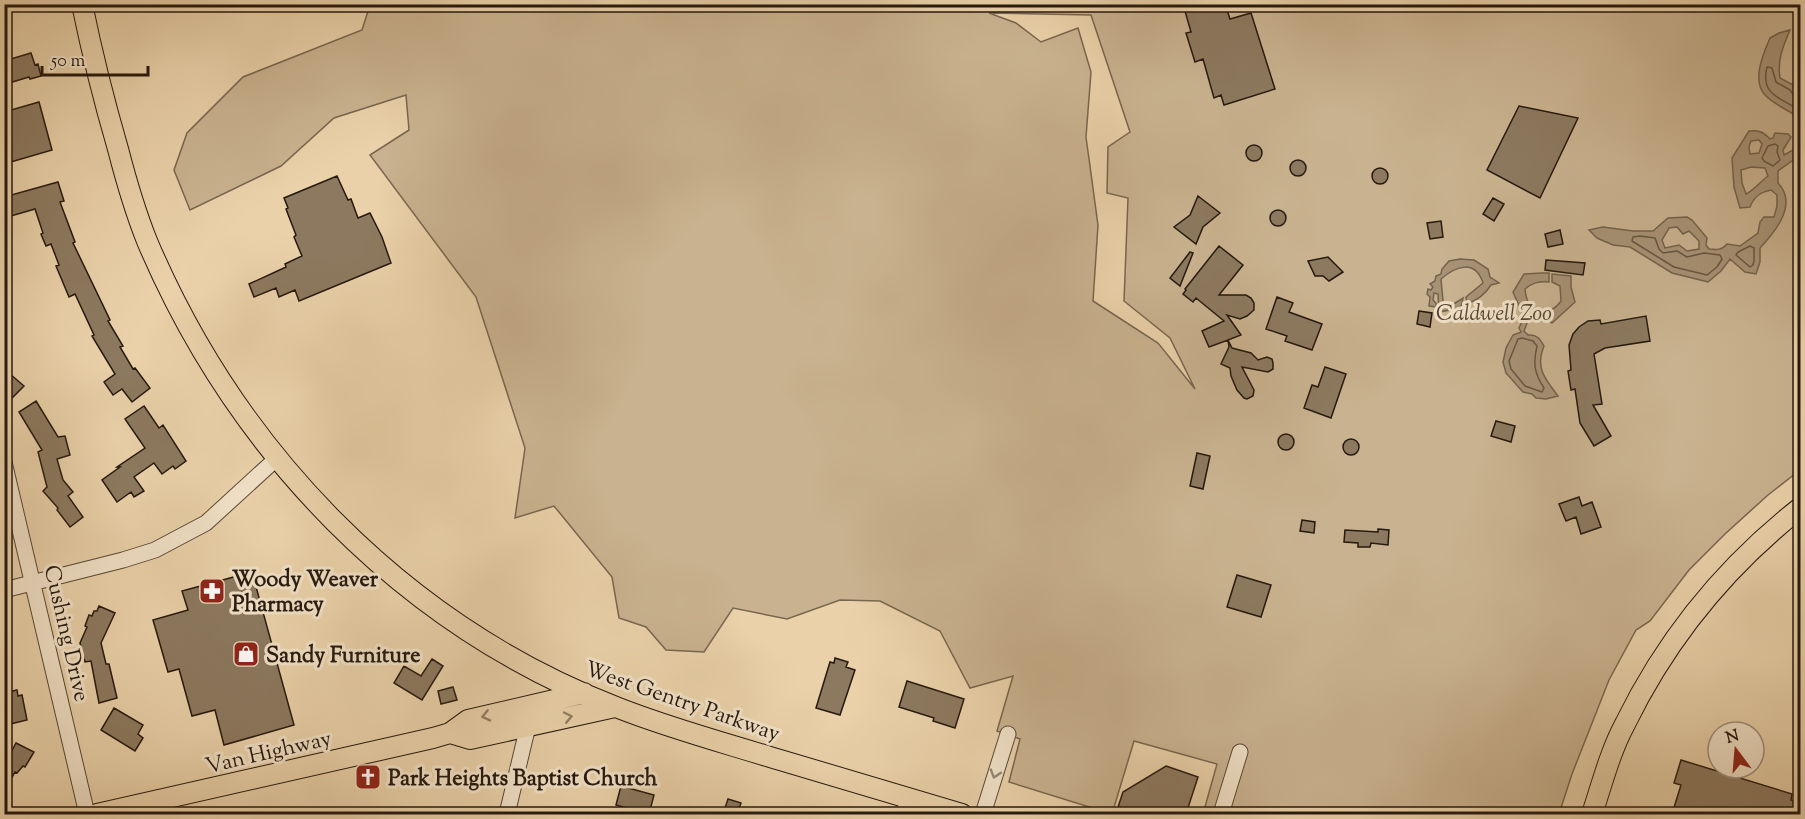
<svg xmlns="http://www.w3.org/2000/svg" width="1805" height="819" font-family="'Sorts Mill Goudy',serif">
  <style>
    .green { fill: #c9b28f; stroke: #78664f; stroke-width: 1.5; fill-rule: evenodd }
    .water { fill: #a79275; stroke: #73624c; stroke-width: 1.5; fill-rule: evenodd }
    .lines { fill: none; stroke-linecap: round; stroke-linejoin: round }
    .shore { stroke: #665642; stroke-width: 1.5 }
    .building { fill: #8c795f; stroke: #26190f; stroke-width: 1.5 }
    .minor-casing { stroke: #574736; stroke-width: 17 }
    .major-casing { stroke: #26190f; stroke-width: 22 }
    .minor { stroke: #f1e1c7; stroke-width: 15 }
    .major { stroke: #ead1a9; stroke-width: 20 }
    .oneway { stroke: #927e64 }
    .oneway2 { stroke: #968774 }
    .labels { text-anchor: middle; stroke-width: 6; stroke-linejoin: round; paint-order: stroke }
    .park-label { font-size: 22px; font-style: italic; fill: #574735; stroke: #f1e1c7 }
    .poi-label { font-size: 22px; font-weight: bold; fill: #26190f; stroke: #f1e1c7; text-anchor: start }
    .street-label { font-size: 22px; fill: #26190f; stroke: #f1e1c7 }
  </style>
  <rect width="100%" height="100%" fill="#ead1a9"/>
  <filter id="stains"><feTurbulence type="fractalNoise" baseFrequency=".00333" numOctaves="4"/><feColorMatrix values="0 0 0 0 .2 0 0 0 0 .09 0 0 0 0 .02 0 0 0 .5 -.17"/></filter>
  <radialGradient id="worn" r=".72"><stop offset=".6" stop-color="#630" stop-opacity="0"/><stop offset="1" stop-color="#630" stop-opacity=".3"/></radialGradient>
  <!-- green -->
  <path class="green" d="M370,5h1430v465l-32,25 -43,39 -36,36 -39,51 -14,9 -27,50 -37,94 -13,40h-356l14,-50 -83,-23 -22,73 -103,-32 11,-43 -23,-8 16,-55 -43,12 -30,-57 -60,-30 -40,-1 -53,19 -54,-11 -29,44 -38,-2 -20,-23 -27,-9 -7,-41 -58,-71 -39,12 10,-70 -49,-151 -106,-142 39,-25 -3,-35 -72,23 -53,48 -91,44 -16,-40 13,-37 56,-56 119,-47zM989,13l102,2 39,117 -22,15 -1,46 21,5 -4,103 46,37 25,51 -37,-46 -65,-42 5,-76 -12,-88 5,-65 -13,-44 -37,14 -25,-19z"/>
  <!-- water -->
  <path class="water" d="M1790,30c-7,16 -13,31 -10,48l15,8 5,10v59l-22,16v12c20,21 -2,48 -18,65v14l-4,12 -11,-2 -15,-13 -9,12 -13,11 -36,-9 -42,-26 -17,-2 -16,-7 -8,-8 14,-3 30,4h20l15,-13 19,-1 5,3 15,18 -1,7 3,4c8,1 13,1 18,-5l13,2 18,-13 2,-11 4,-5h10l3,-11v-11l-6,-5c-11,2 -17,7 -21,17l-10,1 -6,-21 -2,-29 17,-27c11,-1 14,1 21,8l3,-1 2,-5 13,1 3,3 -8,13 1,5 11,-6 5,-12 -2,-20c-10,-7 -23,-12 -32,-21 -15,-14 -3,-42 4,-58l9,-5zM1759,140l3,4 -3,9 -9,1 -1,-7 2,-6zM1751,167l14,1 3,8c-8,6 -14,14 -22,18l-4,-11 -1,-13zM1677,227l6,7 6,-3 10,10v8l-12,2 -8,-6 -14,3 -3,-8 7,-12z
    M1460,259l14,1 14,9 2,8 9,6 -8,2c-5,8 -15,17 -24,18l-1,-6 17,-14c-8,-24 -27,-17 -42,-4l2,22 6,6 14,-9 -2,10 -22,4 -1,-18 -4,-1 -1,7 3,3v4l-7,-1 1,-9 -3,-3 1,-5 3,1 2,-3 -3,-3 5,-3 1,-5 5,-2 1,-5 7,-8z
    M1542,273h7v9c-11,-1 -17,1 -24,7 1,11 4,17 12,24 11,-2 18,-3 24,-12l-1,-15 -8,-4v-8l19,2v11l4,15 -23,21 -6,-4 -5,2 -5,-5 -7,2 -5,13 4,4c9,-1 12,4 16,11 -9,22 1,33 14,50l-12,3 -10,-1 -4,-4 -9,-2 -17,-19 -3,-11 3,-14 7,-13 8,-3 -2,-4 5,-11 -11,-25 11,-18z"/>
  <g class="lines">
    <!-- shore -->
    <path class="shore" d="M1800,98l-5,-1 -5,-7 -14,-8 -4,-14 -5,-1c-7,29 14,30 33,44
      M1775,144l3,2 -1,6 3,8 -7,6 -9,-5 -2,-3 6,-12z
      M1640,236l15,2 4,11 4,4 14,-2 10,6 17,-4 16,2 2,4 -5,8 -10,8 -33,-8 -42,-26 1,-4z
      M1750,246l4,2v13l-1,4 -3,2 -14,-12 2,-3z
      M1522,338l11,3 4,5c-4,17 -3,27 7,42l-2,4 -17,-6 -14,-17 -2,-8 9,-22z"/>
  </g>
  <!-- building -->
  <path class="building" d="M1183,4h42l5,15 21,-6 24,76 -51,16 -3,-10 -7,3 -11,-39 -8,3 -9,-29 5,-1z
    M31,53l4,12 3,-1 3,12 -11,3 -1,-2 -20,6 -2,-9h-3v-13z
    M39,102l13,48 -48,14v-52z
    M1519,106l59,12 -38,80 -53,-28z
    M1246 153a8 8 0 1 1 16 0a8 8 0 1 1-16 0Z
    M1290 168a8 8 0 1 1 16 0a8 8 0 1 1-16 0Z
    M1372 176a8 8 0 1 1 16 0a8 8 0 1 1-16 0Z
    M337,176l11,24 3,-1 7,19 12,-5 12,24 9,26 -92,38 -4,-11 -16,7 -3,-9 -22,9 -5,-13 37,-17 -1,-3 17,-8 -8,-19 2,-2 -10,-26 2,-1 -4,-10z
    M58,182l6,19 -4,1 15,40 -2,1 37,77 -2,1 15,25 -3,1 13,22 2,-1 15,20 -18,14 -10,-13 -9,6 -9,-13 11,-8 -23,-38 2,-1 -19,-41 -6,3 -13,-31 3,-1 -8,-21 -5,2 -5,-12 2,-1 -8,-24 -31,9v-21z
    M1198,196l22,17 -17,14 -7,17 -22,-17 16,-12z
    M1493,198l11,6 -10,17 -11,-7z
    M1270 218a8 8 0 1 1 16 0a8 8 0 1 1-16 0Z
    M1441,221l2,16 -13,2 -3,-16z
    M1560,230l3,14 -15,3 -3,-13z
    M1219,246l24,19 -24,30h27l5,3 3,5v7l-7,6 -7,3 -13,-4 14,20 -13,5 4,8 19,5 7,7 9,-3 5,2 1,4v6l-5,3 -26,-5 12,23 -1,6 -6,3 -3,-1 -7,-8 -6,-14 -1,-8 -9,-4 8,-17 -1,-7 -19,7 -7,-16 22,-10 -28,-23 -3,4 -10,-8 3,-4 -1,-1z
    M1190,252l3,1 -13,33 -10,-8z
    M1328,257l15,15 -14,9 -6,-5h-8l-7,-15z
    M1546,260l39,3 -2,12 -38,-5z
    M1277,297l16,6 -4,9 33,12 -10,26 -27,-9 2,-5 -21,-7z
    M1419,311l13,2 -2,14 -13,-3z
    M1646,316l4,25 -45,7 -11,6 8,50 -9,1 18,31 -17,10 -14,-23 -5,-34 -4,1 -3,-19 3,-1 -2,-25 4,-11 6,-7 9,-6 12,-1 1,4z
    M1325,367l21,7 -15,44 -27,-10 8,-23 6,2z
    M10,374l14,12 -14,14 -6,-8v-13z
    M36,401l22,36 7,-1 5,19 -13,4 6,21 10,12 -5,4 15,21 -13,10 -13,-17 1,-2 -15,-17 4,-4 -9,-35 4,-2 -23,-38z
    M144,406l15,22 4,-3 23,36 -11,8 -2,-3 -11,8 -8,-11 -20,14 10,14 -10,6 -3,-5 -14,10 -15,-22 18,-13h-3l28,-19 -20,-29z
    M1496,421l19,5 -4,16 -20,-6z
    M1278 442a8 8 0 1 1 16 0a8 8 0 1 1-16 0Z
    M1343 447a8 8 0 1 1 16 0a8 8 0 1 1-16 0Z
    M1197,453l13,3 -7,33 -13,-3z
    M1579,497l3,9 10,-4 9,25 -20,7 -5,-17 -10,4 -7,-17z
    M1302,520l13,2 -1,11 -14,-2z
    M1378,529l11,1 -1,15 -17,-2 -1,4h-12v-4l-14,-1 1,-12 33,2z
    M252,572l42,153 -70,20 -9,-35 -23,6 -13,-47 -11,3 -15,-52 35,-10 -6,-19z
    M1237,575l34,10 -10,32 -34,-10z
    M99,606l16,7 -14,30 5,21h3l8,34 -18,5 -8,-42 -6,1 -5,-19 7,-16 -2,-1 4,-11 3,1 2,-5h3z
    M835,658l13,4 -2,5 9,3 -15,45 -24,-7 14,-46 4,1z
    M432,659l11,7 -21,34 -28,-17 10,-17 17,10z
    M907,681l57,18 -9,29 -22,-7 1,-3 -35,-11z
    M453,687l4,13 -16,4 -3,-13z
    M17,690l1,6 4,-1 5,25 -21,5 -2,-7v-25z
    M114,708l29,17 -5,9 5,4 -8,13 -34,-21z
    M16,743l18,9 -9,15 -2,-1 -6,7 -2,-1 -11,20v-27z
    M1681,760l111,34 -1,6 9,3v11h-128l9,-29 -7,-2z
    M1166,766l32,11 -12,37h-40l-28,-7 5,-15z
    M621,786l33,9 -5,19 -33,-9z
    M728,799l13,4 -4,11h-14z"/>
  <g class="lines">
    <!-- minor casing -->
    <g class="minor-casing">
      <path id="minor" d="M4,462l83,352
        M4,590l119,-30 32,-10 51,-27 70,-64
        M507,814l21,-88
        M904,814l4,-16
        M983,814l25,-80
        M1221,814l19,-62"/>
    </g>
    <!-- major casing -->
    <g class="major-casing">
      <path id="major" d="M82,4c10,49 22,97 36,145 8,31 17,62 29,92 89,210 255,383 469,466 50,20 102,34 154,50 64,19 128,38 192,57
        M450,733l20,6 145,-32
        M97,814l336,-76 17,-5 18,-13 116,-27
        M1592,814c10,-30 18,-62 33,-90 42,-86 100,-157 175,-216"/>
    </g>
    <!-- minor -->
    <use href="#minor" class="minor"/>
    <!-- major -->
    <use href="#major" class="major"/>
  </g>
  <!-- one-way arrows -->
  <defs><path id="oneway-chevron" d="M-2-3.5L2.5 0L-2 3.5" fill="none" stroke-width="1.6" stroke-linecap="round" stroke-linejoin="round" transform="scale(1.5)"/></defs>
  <g class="oneway">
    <use href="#oneway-chevron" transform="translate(486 716) rotate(167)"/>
    <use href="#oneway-chevron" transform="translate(568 717) rotate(-12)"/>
  </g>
  <use class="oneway2" href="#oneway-chevron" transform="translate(995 774) rotate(107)"/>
  <!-- icons -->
  <defs>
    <g id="pharmacy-square" transform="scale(1.35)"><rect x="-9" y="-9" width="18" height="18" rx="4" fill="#8f2418" stroke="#f1e1c7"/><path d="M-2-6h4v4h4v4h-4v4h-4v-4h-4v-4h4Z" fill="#fff"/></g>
    <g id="shop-square" transform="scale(1.35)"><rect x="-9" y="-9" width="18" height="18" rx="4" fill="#8f2418" stroke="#f1e1c7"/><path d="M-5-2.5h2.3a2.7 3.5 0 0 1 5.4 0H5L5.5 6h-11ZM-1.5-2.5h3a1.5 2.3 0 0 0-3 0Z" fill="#fff"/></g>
    <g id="church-square" transform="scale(1.35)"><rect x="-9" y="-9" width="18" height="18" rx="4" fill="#8f2418" stroke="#f1e1c7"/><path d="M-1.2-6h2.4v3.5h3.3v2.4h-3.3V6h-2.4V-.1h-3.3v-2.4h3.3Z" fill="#fff"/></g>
  </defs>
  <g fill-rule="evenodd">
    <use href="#pharmacy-square" x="212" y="591"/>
    <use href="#shop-square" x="246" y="654"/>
    <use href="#church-square" x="368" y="777"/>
  </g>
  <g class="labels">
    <!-- park labels -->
    <g class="park-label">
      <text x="1494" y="320">Caldwell Zoo</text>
    </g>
    <!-- poi labels -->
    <g class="poi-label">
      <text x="232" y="586">Woody Weaver<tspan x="232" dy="25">Pharmacy</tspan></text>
      <text x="266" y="662">Sandy Furniture</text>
      <text x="388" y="785">Park Heights Baptist Church</text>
    </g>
    <!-- street labels -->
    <g class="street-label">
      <text transform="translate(68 633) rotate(77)" y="8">Cushing Drive</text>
      <text transform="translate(683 700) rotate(19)" y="8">West Gentry Parkway</text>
      <text transform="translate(268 751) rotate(-13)" y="8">Van Highway</text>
    </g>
  </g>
  <!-- margin -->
  <rect width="1805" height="819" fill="none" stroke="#ead1a9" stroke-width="24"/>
  <rect x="6" y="6" width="1793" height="807" fill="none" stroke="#26190f" stroke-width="3"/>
  <rect x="12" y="12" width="1781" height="795" fill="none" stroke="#26190f" stroke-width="1.5"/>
  <!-- north arrow -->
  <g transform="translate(1736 750) rotate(344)"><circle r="28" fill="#f1e1c7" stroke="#a0917d" stroke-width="1.5"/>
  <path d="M0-4.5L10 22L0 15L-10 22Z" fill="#8f2418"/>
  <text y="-9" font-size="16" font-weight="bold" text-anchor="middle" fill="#26190f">N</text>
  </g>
  <!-- scale -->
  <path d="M42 66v9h106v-9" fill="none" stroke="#26190f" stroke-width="3"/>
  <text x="51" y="66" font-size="18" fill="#26190f" stroke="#f1e1c7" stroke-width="4.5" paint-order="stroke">50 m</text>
  <rect width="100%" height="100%" filter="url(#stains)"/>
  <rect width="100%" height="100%" fill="url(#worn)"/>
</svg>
